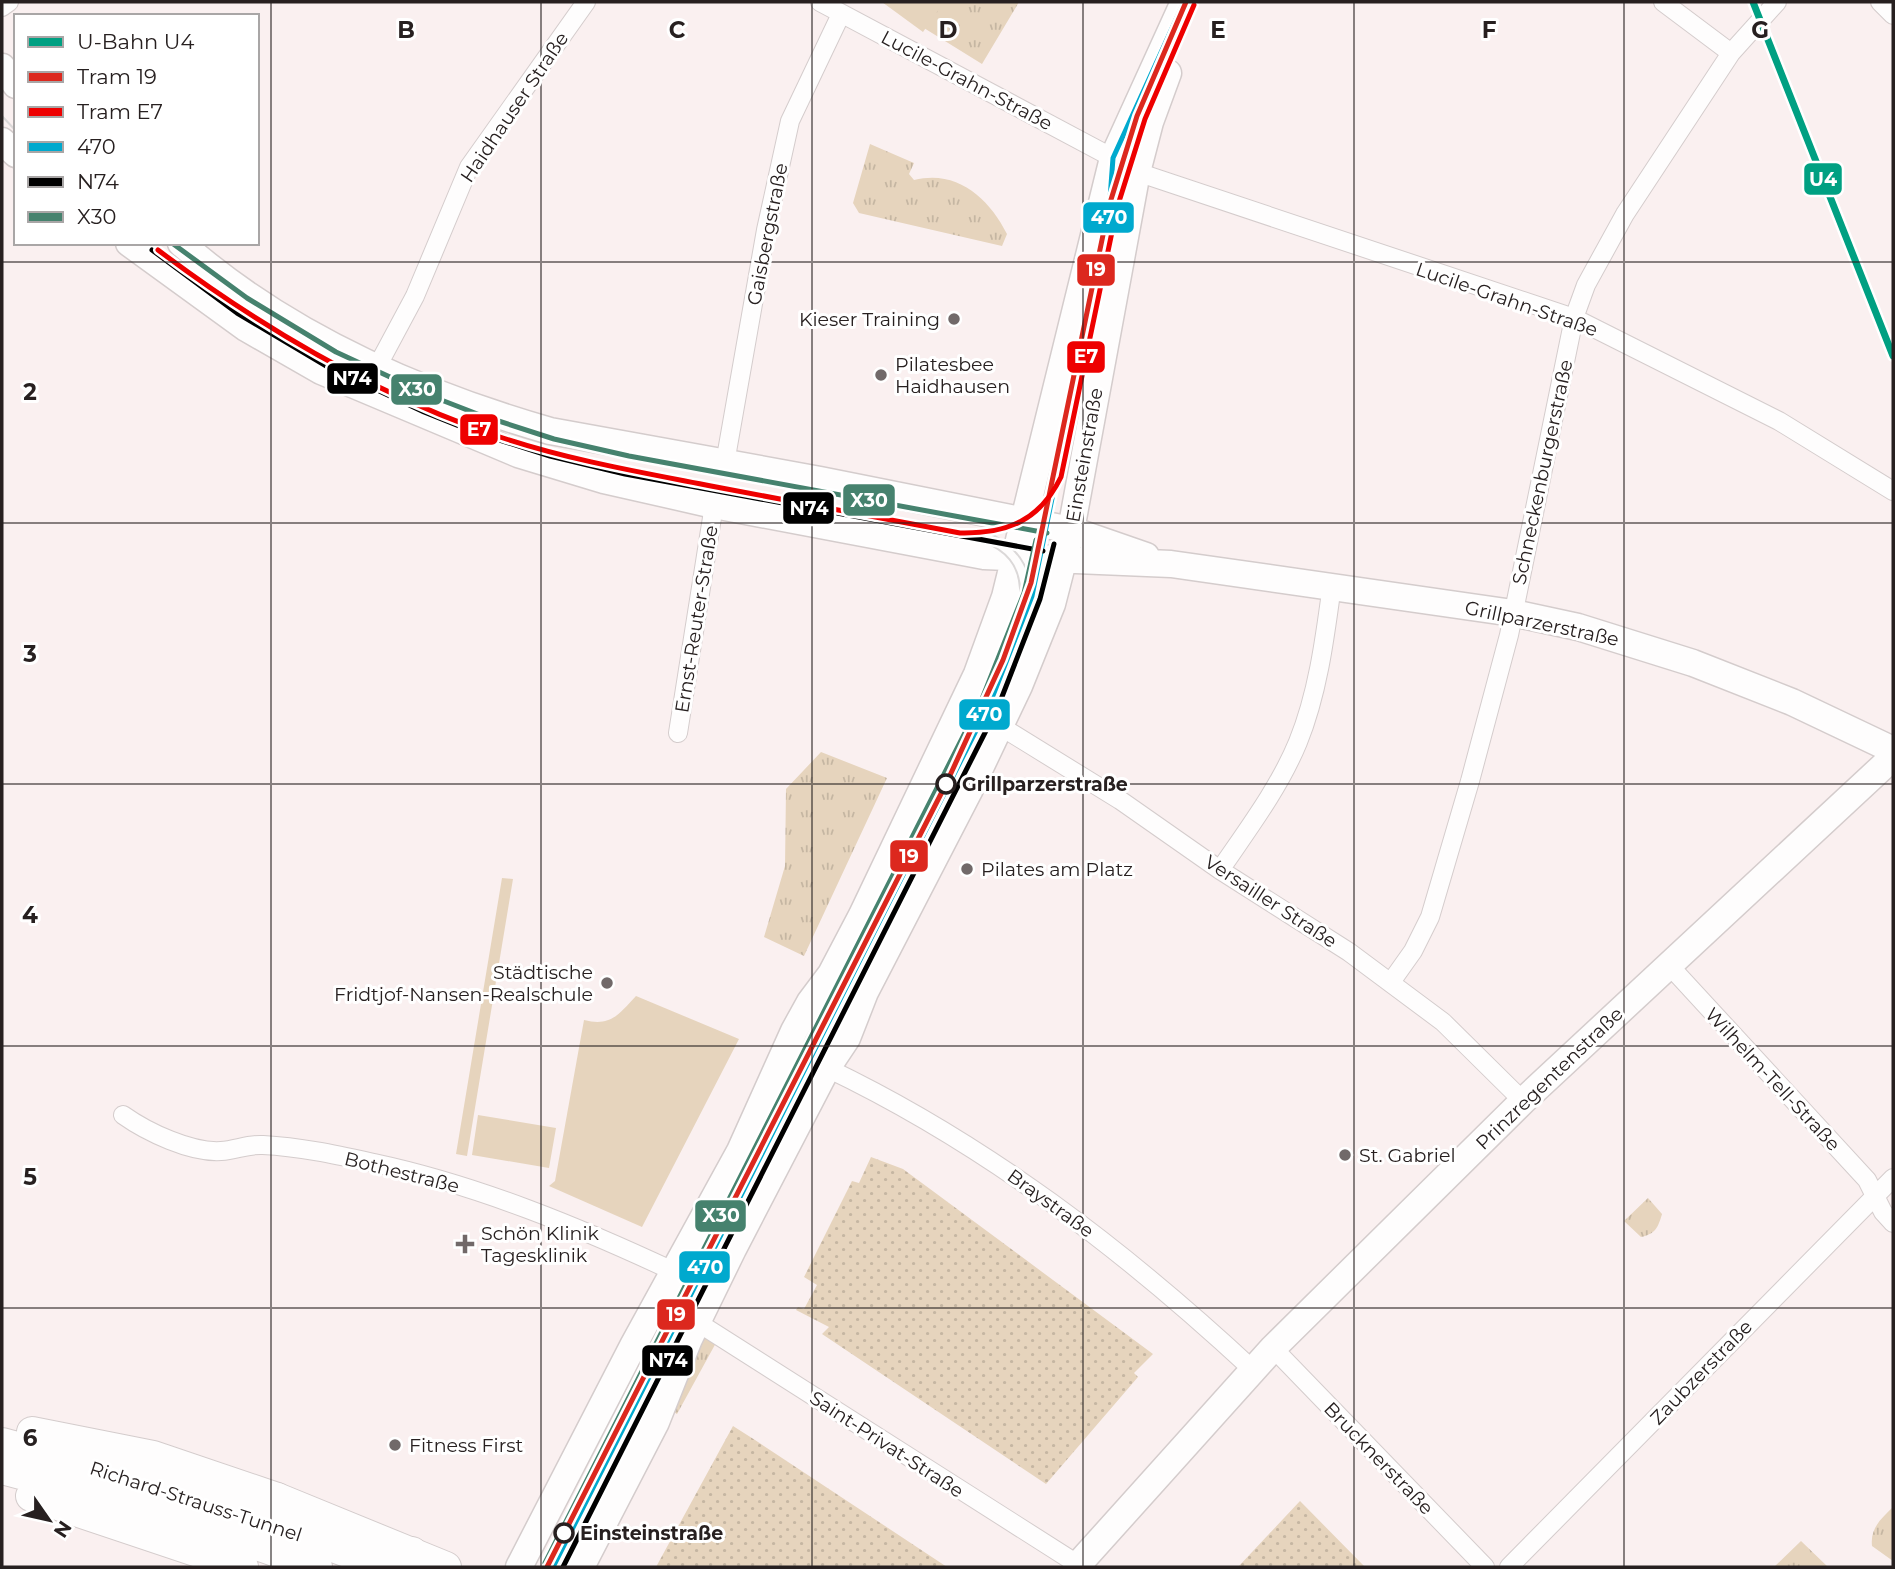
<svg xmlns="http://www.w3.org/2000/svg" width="1895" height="1569" font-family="Montserrat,sans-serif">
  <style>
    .grass { fill: url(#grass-tufts) }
    .garden { fill: url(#garden-dots) }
    .pitch { fill: #e6d4bd }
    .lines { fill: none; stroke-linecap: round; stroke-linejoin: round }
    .minor-casing { stroke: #d4cccc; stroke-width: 20 }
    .secondary-casing { stroke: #d4cccc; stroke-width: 29 }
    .primary-casing { stroke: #d4cccc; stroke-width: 32 }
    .trunk-casing { stroke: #d4cccc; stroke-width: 32 }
    .minor { stroke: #fefdfd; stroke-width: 18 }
    .secondary { stroke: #fefdfd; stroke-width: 26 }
    .primary { stroke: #fefdfd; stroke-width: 30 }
    .trunk { stroke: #fefdfd; stroke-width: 30 }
    .tram { stroke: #dbd8d8; stroke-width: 2 }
    .bus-1-casing { stroke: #fff; stroke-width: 10 }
    .bus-2-casing { stroke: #fff; stroke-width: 10 }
    .bus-3-casing { stroke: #fff; stroke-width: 10 }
    .bus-1 { stroke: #00a9ce; stroke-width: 5 }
    .bus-2 { stroke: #000; stroke-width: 5 }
    .bus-3 { stroke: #46826e; stroke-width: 5 }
    .tram-1-casing { stroke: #fff; stroke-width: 10 }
    .tram-2-casing { stroke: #fff; stroke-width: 10 }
    .tram-1 { stroke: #dc281e; stroke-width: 5 }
    .tram-2 { stroke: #e00; stroke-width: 5 }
    .metro-1-casing { stroke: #fff; stroke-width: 12 }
    .metro-1 { stroke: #00a082; stroke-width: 7 }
    .grid { fill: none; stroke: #272020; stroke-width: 2; stroke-opacity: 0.55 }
    .poi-dot { fill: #716969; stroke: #fff; stroke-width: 2.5 }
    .stop-dot { fill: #fff; stroke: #272020; stroke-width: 3.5 }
    .labels { text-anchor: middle; stroke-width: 6; stroke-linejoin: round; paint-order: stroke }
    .street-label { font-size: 19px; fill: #272020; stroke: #fff }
    .poi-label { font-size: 19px; fill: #272020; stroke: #fff; text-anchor: start }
    .stop-label { font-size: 19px; font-weight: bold; fill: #272020; stroke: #fff; text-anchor: start }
    .grid-label { font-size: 23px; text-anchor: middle; font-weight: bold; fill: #272020; stroke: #fff; stroke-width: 6; stroke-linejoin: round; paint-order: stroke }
    .line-badge { stroke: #fff; stroke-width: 2.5 }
    .badge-label { font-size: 19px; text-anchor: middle; font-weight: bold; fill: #fff }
  </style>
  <defs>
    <pattern id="grass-tufts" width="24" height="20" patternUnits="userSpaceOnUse" patternTransform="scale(1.75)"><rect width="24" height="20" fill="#e6d4bd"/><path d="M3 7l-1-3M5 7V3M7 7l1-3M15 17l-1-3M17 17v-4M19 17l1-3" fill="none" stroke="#c5b6a2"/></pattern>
    <pattern id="garden-dots" width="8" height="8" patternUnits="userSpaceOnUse" patternTransform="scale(1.75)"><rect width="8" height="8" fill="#e6d4bd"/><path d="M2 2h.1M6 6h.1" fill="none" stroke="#c5b6a2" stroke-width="1.8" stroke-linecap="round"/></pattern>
  </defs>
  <rect width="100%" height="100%" fill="#faf0f0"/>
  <!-- grass -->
  <path class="grass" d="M882,2h137l-37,62z
    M870,144l44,19 -5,11 5,6c43,-11 75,18 93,54l-5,12 -143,-33 -6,-10z
    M821,752l66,26 -83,178 -40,-19 21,-71 1,-77z
    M1648,1198l14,16c-4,14 -7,20 -21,23l-17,-16z
    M705,1338l12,3 -40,73 -5,-3 27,-71z
    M1893,1507v54l-21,-15c-2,-18 9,-27 21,-39z
    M1801,1541l27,26h-54z"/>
  <!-- garden -->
  <path class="garden" d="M871,1157l32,12 250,185 -19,19 4,4 -92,107 -224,-150 7,-7 -33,-17 2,-3 6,2 13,-24 -13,-8 48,-96 7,2z
    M733,1426l22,14 192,127h-291z
    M1300,1501l65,66h-127z"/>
  <!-- pitch -->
  <path class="pitch" d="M882,2h62l-21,30z
    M502,878l11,1 -46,277 -11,-2z
    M636,996l103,43 -97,188 -93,-41 6,-5 29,-161c27,7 35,-6 52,-24z
    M478,1115l78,13 -7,40 -77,-13z"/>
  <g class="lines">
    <!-- minor casing -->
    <g class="minor-casing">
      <path id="minor" d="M820,2l293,156
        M1663,2l68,51
        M1880,2l13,13
        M2,7l7,-5
        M1137,172l437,146 205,103 114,70
        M377,367l38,-71 54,-129 117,-165
        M725,463l41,-233 24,-109 51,-107
        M1000,726l120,74 100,70 129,82 94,70 80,79
        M678,733l36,-228
        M1220,870c28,-41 59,-82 78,-128 20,-49 27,-105 34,-157
        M1668,964l199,216 16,32 10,11
        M1391,982l22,-31 17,-34 40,-136 39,-146 65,-317 12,-33 39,-71 106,-161 46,-51
        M827,1068c159,76 298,183 426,302
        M123,1115c24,17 68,38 98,36 15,-1 27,-7 42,-6 38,2 74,10 111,18 103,22 205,64 301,109
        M697,1322l385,245
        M1273,1348l212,219
        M1509,1567l384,-389"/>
    </g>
    <!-- secondary casing -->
    <g class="secondary-casing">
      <path id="secondary" d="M2,67l14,18
        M2,141l14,13
        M129,243l117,85 75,43 197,83 86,26 110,25 270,51 187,8 342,49 65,14 115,36 99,39 101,48
        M181,243c104,92 237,150 369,188l270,49 251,50 75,26
        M519,1567l115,-223 106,-193 54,-120 16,-29 21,-28 31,-59 115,-241 28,-77 108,-439 71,-156
        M581,1567l75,-145 33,-83 44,-90 94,-181 20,-30 18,-46 105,-203 49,-103 33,-82 19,-74 66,-358 13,-50 18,-49
        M1076,1567l197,-219 250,-247 370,-344"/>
    </g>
    <!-- primary casing -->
    <g class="primary-casing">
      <path id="primary" d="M277,1498l169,69"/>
    </g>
    <!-- trunk casing -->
    <g class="trunk-casing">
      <path id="trunk" d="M32,1432l121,24 124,42
        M2,1443l183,50 203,74
        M2,1469c106,28 212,58 315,98
        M31,1496l212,71
        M412,1552l5,15"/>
    </g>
    <!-- minor -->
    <use href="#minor" class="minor"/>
    <!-- secondary -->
    <use href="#secondary" class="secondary"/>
    <!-- primary -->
    <use href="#primary" class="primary"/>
    <!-- trunk -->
    <use href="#trunk" class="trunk"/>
    <!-- tram -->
    <path class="tram" d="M2,116l14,15
      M150,243c44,35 88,71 137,99 201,116 430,144 654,187 67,15 92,32 73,104
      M985,532c35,12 54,46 44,83
      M989,534c42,-7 63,-27 76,-67"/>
    <!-- bus-1 casing -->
    <g class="bus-1-casing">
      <path id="bus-1" d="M553,1567l437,-864 42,-107 76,-370 5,-68 71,-156"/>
    </g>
    <!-- bus-2 casing -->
    <g class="bus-2-casing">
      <path id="bus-2" d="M152,250l85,63 91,54 96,45 50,20 76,24 75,18 418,77
        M563,1567l435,-860 42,-108 14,-55"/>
    </g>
    <!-- bus-3 casing -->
    <g class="bus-3-casing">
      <path id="bus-3" d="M172,243l75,55 89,54 95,44 49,19 74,24 75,17 418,77
        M545,1563l437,-864 42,-106 12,-53"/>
    </g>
    <!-- bus-1 -->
    <use href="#bus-1" class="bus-1"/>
    <!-- bus-2 -->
    <use href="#bus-2" class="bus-2"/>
    <!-- bus-3 -->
    <use href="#bus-3" class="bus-3"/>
    <!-- tram-1 casing -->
    <g class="tram-1-casing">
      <path id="tram-1" d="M547,1567l399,-783 57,-124 28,-77 78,-377 28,-90 49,-114"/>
    </g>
    <!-- tram-2 casing -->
    <g class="tram-2-casing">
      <path id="tram-2" d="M158,250c105,79 217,145 342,187 69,23 139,35 211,49 83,15 166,31 249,47 48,1 80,-13 101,-56l56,-269 28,-89 49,-114"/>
    </g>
    <!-- tram-1 -->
    <use href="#tram-1" class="tram-1"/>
    <!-- tram-2 -->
    <use href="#tram-2" class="tram-2"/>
    <!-- metro-1 casing -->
    <g class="metro-1-casing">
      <path id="metro-1" d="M1753,2l140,354"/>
    </g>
    <!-- metro-1 -->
    <use href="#metro-1" class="metro-1"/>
  </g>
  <!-- grid -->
  <path class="grid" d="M271,2v1565M541,2v1565M812,2v1565M1083,2v1565M1354,2v1565M1624,2v1565M2,262h1891M2,523h1891M2,784h1891M2,1046h1891M2,1308h1891"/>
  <!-- markers -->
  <g class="poi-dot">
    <circle cx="954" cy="319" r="7"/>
    <circle cx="881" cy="375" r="7"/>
    <circle cx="967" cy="869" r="7"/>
    <circle cx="607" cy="983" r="7"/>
    <circle cx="1345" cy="1155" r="7"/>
    <path d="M461.5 1233.5h7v7h7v7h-7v7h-7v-7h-7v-7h7z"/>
    <circle cx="395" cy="1445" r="7"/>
  </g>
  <g class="stop-dot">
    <circle cx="946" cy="784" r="9"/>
    <circle cx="564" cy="1533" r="9"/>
  </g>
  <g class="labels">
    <!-- street labels -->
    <g class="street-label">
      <text transform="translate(967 80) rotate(28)" y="7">Lucile-Grahn-Straße</text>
      <text transform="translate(514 107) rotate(-56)" y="7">Haidhauser Straße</text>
      <text transform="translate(767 234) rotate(-79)" y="7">Gaisbergstraße</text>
      <text transform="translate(1507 299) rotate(19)" y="7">Lucile-Grahn-Straße</text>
      <text transform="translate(1084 455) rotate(-80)" y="7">Einsteinstraße</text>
      <text transform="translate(1542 472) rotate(-78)" y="7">Schneckenburgerstraße</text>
      <text transform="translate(696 619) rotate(-81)" y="7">Ernst-Reuter-Straße</text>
      <text transform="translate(1542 623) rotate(12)" y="7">Grillparzerstraße</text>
      <text transform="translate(1271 901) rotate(33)" y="7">Versailler Straße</text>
      <text transform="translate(1549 1078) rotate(-44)" y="7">Prinzregentenstraße</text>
      <text transform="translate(1773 1079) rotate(47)" y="7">Wilhelm-Tell-Straße</text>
      <text transform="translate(402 1172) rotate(14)" y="7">Bothestraße</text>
      <text transform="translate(1051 1203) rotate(36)" y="7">Braystraße</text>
      <text transform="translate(1701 1372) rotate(-46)" y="7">Zaubzerstraße</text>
      <text transform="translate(887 1444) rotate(33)" y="7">Saint-Privat-Straße</text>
      <text transform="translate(1379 1458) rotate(46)" y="7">Brucknerstraße</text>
      <text transform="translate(196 1501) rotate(18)" y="7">Richard-Strauss-Tunnel</text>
    </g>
    <!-- poi labels -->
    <g class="poi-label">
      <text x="940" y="326" text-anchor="end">Kieser Training</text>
      <text x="895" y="371">Pilatesbee<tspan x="895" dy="22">Haidhausen</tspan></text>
      <text x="981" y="876">Pilates am Platz</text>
      <text x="593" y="979" text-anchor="end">Städtische<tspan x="593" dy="22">Fridtjof-Nansen-Realschule</tspan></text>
      <text x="1359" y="1162">St. Gabriel</text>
      <text x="481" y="1240">Schön Klinik<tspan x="481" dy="22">Tagesklinik</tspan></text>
      <text x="409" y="1452">Fitness First</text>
    </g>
    <!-- stop labels -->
    <g class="stop-label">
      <text x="962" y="791">Grillparzerstraße</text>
      <text x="580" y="1540">Einsteinstraße</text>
    </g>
  </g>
  <g class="grid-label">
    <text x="406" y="38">B</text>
    <text x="677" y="38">C</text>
    <text x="948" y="38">D</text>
    <text x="1218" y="38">E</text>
    <text x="1489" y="38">F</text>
    <text x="1760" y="38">G</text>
    <text x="30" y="400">2</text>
    <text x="30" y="662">3</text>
    <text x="30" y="923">4</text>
    <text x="30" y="1185">5</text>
    <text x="30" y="1446">6</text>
  </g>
  <g class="line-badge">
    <rect x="1803" y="162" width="40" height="34" rx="7" fill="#00a082"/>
    <rect x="1082" y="201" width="53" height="33" rx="7" fill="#00a9ce"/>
    <rect x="1076" y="253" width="40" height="34" rx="7" fill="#dc281e"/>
    <rect x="1066" y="340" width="40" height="34" rx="7" fill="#e00"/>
    <rect x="326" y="362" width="53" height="33" rx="7" fill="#000"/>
    <rect x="390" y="373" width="53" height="33" rx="7" fill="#46826e"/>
    <rect x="459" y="413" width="40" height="33" rx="7" fill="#e00"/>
    <rect x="842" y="483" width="54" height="34" rx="7" fill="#46826e"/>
    <rect x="782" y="491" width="53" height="34" rx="7" fill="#000"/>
    <rect x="958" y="698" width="53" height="33" rx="7" fill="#00a9ce"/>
    <rect x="889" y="839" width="40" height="34" rx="7" fill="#dc281e"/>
    <rect x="694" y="1199" width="53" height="34" rx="7" fill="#46826e"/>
    <rect x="678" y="1250" width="53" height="34" rx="7" fill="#00a9ce"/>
    <rect x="656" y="1298" width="40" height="33" rx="7" fill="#dc281e"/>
    <rect x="641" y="1344" width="53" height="33" rx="7" fill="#000"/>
  </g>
  <g class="badge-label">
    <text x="1823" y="186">U4</text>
    <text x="1109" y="224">470</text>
    <text x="1096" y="276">19</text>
    <text x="1086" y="363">E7</text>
    <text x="352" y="385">N74</text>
    <text x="417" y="396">X30</text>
    <text x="479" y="436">E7</text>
    <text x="869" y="507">X30</text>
    <text x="809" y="515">N74</text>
    <text x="984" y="721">470</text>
    <text x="909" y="863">19</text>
    <text x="721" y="1222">X30</text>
    <text x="705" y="1274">470</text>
    <text x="676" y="1321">19</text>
    <text x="668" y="1367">N74</text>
  </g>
  <!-- border -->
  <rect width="1895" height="1569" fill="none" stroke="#272020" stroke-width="7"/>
  <!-- legend -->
  <rect x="14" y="14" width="245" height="231" fill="#ffffff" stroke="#a9a6a6" stroke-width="2"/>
  <rect x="28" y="37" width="35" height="10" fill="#00a082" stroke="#a9a6a6" stroke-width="2"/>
  <text x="77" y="49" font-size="21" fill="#272020">U-Bahn U4</text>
  <rect x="28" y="72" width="35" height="10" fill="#dc281e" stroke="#a9a6a6" stroke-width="2"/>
  <text x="77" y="84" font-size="21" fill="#272020">Tram 19</text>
  <rect x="28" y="107" width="35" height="10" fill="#ee0000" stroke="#a9a6a6" stroke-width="2"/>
  <text x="77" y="119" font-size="21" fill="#272020">Tram E7</text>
  <rect x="28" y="142" width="35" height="10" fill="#00a9ce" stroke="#a9a6a6" stroke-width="2"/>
  <text x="77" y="154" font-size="21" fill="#272020">470</text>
  <rect x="28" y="177" width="35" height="10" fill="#000000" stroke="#a9a6a6" stroke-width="2"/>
  <text x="77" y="189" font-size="21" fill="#272020">N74</text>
  <rect x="28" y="212" width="35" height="10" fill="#46826e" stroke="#a9a6a6" stroke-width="2"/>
  <text x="77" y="224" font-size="21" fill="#272020">X30</text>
  <!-- north arrow -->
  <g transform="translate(49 1520) rotate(124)" stroke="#ffffff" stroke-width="5" paint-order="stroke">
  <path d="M0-5L12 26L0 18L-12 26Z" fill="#272020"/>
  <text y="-10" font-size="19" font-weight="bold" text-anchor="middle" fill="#272020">N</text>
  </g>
</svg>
